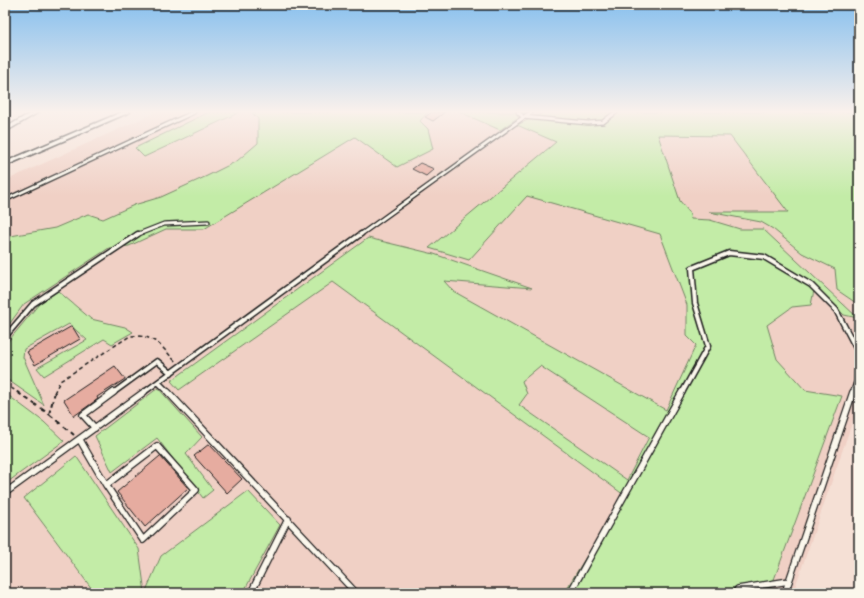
<svg xmlns="http://www.w3.org/2000/svg" width="864" height="598" font-family="'Shantell Sans',sans-serif">
  <style>
    .built { fill: #f0d0c5 }
    .green { fill: #c3eca7; stroke: #708462; fill-rule: evenodd }
    .building { fill: #e6aca0; stroke: #1c1c1c }
    .lines { fill: none; stroke-linecap: round; stroke-linejoin: round }
    .lane-far2-casing { stroke: #1c1c1c; stroke-width: 5.5 }
    .lane-far1-casing { stroke: #1c1c1c; stroke-width: 7 }
    .lane-casing { stroke: #1c1c1c; stroke-width: 8 }
    .street-casing { stroke: #1c1c1c; stroke-width: 3 }
    .path-far1 { stroke: #1c1c1c; stroke-width: 1.5; stroke-dasharray: 4 3; stroke-linecap: butt }
    .path { stroke: #1c1c1c; stroke-width: 2; stroke-dasharray: 5.5 4; stroke-linecap: butt }
    .lane-far2 { stroke: #fbf7ec; stroke-width: 3 }
    .lane-far1 { stroke: #fbf7ec; stroke-width: 4 }
    .lane { stroke: #fbf7ec; stroke-width: 5.5 }
    .street { fill: #fbf7ec; fill-rule: evenodd }
  </style>
  <rect width="100%" height="100%" fill="#f5e0d5"/>
  <filter id="ink" filterUnits="userSpaceOnUse"><feTurbulence type="fractalNoise" baseFrequency=".025" numOctaves="2"/><feDisplacementMap in="SourceGraphic" scale="8" xChannelSelector="R" yChannelSelector="G"/><feConvolveMatrix kernelMatrix="1 2 1 2 8 2 1 2 1" color-interpolation-filters="sRGB"/></filter>
  <g filter="url(#ink)">
    <!-- built -->
    <path class="built" d="M156,112h703v284l-6,24 -60,173h-788v-412z"/>
    <!-- green -->
    <path class="green" d="M209,112h31l-96,45 -9,-9z
      M251,112h177l-8,9 8,8 5,20 -36,18 -42,-30 -151,92h-38l-37,17 -20,2 -85,56 -19,26v-93l50,-9 33,-14 15,5 31,-14 27,-8 46,-21 30,-15 21,-18v-24z
      M460,112h66l-26,18z
      M545,112h314v193l-22,-15 -2,-21 -33,-16 -29,-24 -12,-7 -52,-10h79l-58,-76 -72,-1 22,66 9,11 2,7 19,1 30,9h23l95,89 -14,-3 -29,-30 -4,20 -19,2 -25,18 10,34 28,31 37,6 -73,197h-205l60,-98 -291,-213 -154,108 -8,-9 197,-143 66,16 98,34 -88,-7 9,10 213,119 30,-65 -9,-9v-31l-27,-71 -133,-38 -58,64 -40,-12 127,-106 -39,-17zM540,366l109,71 -22,43 -108,-75 8,-11 -5,-13z
      M58,291l33,28 34,8 8,5 -21,12 -8,-5 -60,37 -7,-8 50,-28 -18,-16 -45,25 -1,8 21,48 -39,-27v-33l34,-41z
      M158,388l44,49 -16,17 27,36 -10,8 -46,-60 -45,34 -17,-36z
      M5,393l39,29 20,19 -59,43z
      M76,456l63,93 6,44 16,-37 87,-65 32,34 -37,68h-148l-71,-95z"/>
    <!-- building -->
    <path class="building" d="M432,112h13l-12,9 -8,-4z
      M420,163l14,6 -8,7 -14,-7z
      M72,326l8,13 -45,26 -8,-13z
      M115,366l10,13 -28,18 1,2 -24,17 -10,-16z
      M209,444l33,35 -15,14 -33,-37z
      M160,456l28,32 -43,39 -28,-35z"/>
    <g class="lines">
      <!-- lane-far2 casing -->
      <g class="lane-far2-casing">
        <path id="lane-far2" d="M518,112l5,5 65,6 15,-1 13,-10
          M5,200l189,-88
          M136,235l28,-11 44,-2
          M360,235l171,-123"/>
      </g>
      <!-- lane-far1 casing -->
      <g class="lane-far1-casing">
        <path id="lane-far1" d="M5,337l28,-33 105,-70
          M158,382l203,-148
          M113,393l44,-32 14,12
          M143,393l15,-11 11,11
          M682,393l26,-47 -13,-43 -3,-35 37,-15 35,4 47,28 25,25 22,42 -1,29 -4,12"/>
      </g>
      <!-- lane casing -->
      <g class="lane-casing">
        <path id="lane" d="M168,392l188,201
          M95,428l-12,-13 31,-23
          M80,440l26,45
          M157,446l39,44 -53,50 -37,-55z
          M5,493l139,-101
          M251,593l37,-74
          M570,593l112,-201
          M735,593l3,-4 51,-8
          M785,593l68,-201"/>
      </g>
      <!-- street casing -->
      <g class="street-casing">
        <path id="street" d="M32,112h7l-34,20v-4z
          M122,112h8l-125,54v-4z"/>
      </g>
      <!-- path-far1 -->
      <path class="path-far1" d="M5,384l14,9
        M54,393l6,-12 70,-45c24,-2 31,10 46,26"/>
      <!-- path -->
      <path class="path" d="M17,392l32,22 6,-22
        M49,414l25,21"/>
      <!-- lane-far2 -->
      <use href="#lane-far2" class="lane-far2"/>
      <!-- lane-far1 -->
      <use href="#lane-far1" class="lane-far1"/>
      <!-- lane -->
      <use href="#lane" class="lane"/>
      <!-- street -->
      <use href="#street" class="street"/>
    </g>
  </g>
  <!-- sky -->
  <linearGradient id="sky" x2="0" y2="1"><stop stop-color="#88c0ee"/><stop offset="0.57" stop-color="#faf1ec"/><stop offset="1" stop-color="#faf1ec" stop-opacity="0"/></linearGradient>
  <rect width="864" height="196" fill="url(#sky)"/>
  <!-- margin -->
  <rect width="864" height="598" fill="none" stroke="#fbf7ec" stroke-width="20"/>
  <rect x="10" y="10" width="844" height="578" fill="none" stroke="#1c1c1c" stroke-width="1.5" filter="url(#ink)"/>
</svg>
